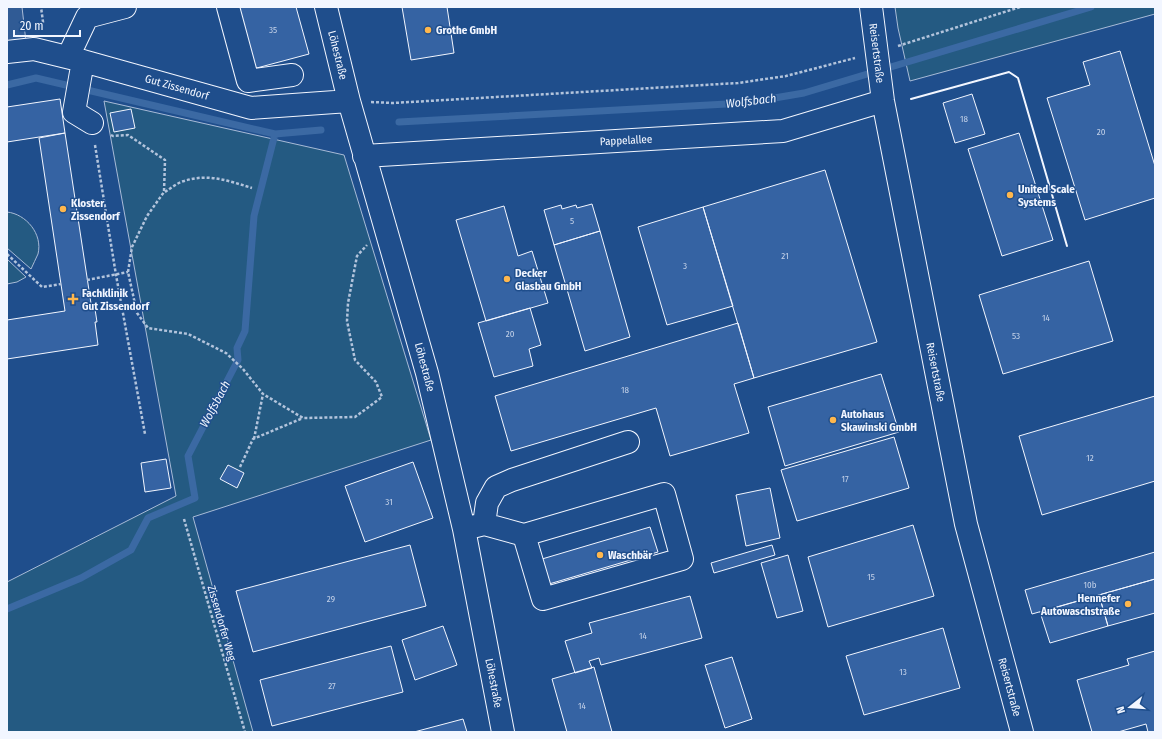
<svg xmlns="http://www.w3.org/2000/svg" width="1162" height="739" font-family="'Fira Sans Condensed',sans-serif">
  <style>
    .green { fill: #245a82; stroke: #a8bbd7 }
    .parking { fill: #305b95; stroke: #a8bbd7 }
    .lines { fill: none; stroke-linecap: round; stroke-linejoin: round }
    .stream { stroke: #3b69a3; stroke-width: 7 }
    .building { fill: #3563a3; stroke: #f2f6ff }
    .minor-casing { stroke: #f2f6ff; stroke-width: 24 }
    .path { stroke: #b3c4dc; stroke-width: 2.5; stroke-dasharray: 3 2; stroke-linecap: butt }
    .minor { stroke: #1f4e8c; stroke-width: 22 }
    .wall { stroke: #f2f6ff; stroke-width: 2 }
    .poi-dot { fill: #ffb74d; stroke: #1f4e8c; stroke-width: 1.5 }
    .labels { text-anchor: middle; stroke-width: 3; stroke-linejoin: round; paint-order: stroke }
    .number-label { font-size: 9px; fill: #c3d1e8 }
    .poi-label { font-size: 11px; font-weight: bold; fill: #f2f6ff; stroke: #1f4e8c; text-anchor: start }
    .street-label { font-size: 11px; fill: #f2f6ff; stroke: #1f4e8c }
    .water-label { font-size: 12px; font-style: italic; fill: #f2f6ff; stroke: #1f4e8c }
  </style>
  <rect width="100%" height="100%" fill="#1f4e8c"/>
  <!-- green -->
  <path class="green" d="M895,7h260v7l-245,67 -12,-53z
    M104,101l240,54 87,285 -238,77 60,215h-246v-150l169,-86z
    M7,212c19,2 36,22 31,42 -2,5 -5,10 -7,15l-24,-21z
    M7,259l19,18 -9,5 -10,2z"/>
  <!-- parking -->
  <path class="parking" d="M7,7h15l4,35 -19,2z"/>
  <g class="lines">
    <!-- stream -->
    <path class="stream" d="M7,85l29,-7 239,56
      M399,122l346,-19 59,-10 287,-86
      M7,609l74,-31 50,-28 17,-32 47,-20 -7,-42 50,-96 -1,-12 8,-17 9,-115 21,-82 46,-4"/>
  </g>
  <!-- building -->
  <path class="building" d="M236,7h60l13,47 -56,15z
    M402,7h45l7,46 -43,7z
    M1120,51l35,115v32l-70,22 -38,-122 43,-13 -7,-23z
    M972,94l13,40 -30,9 -12,-40z
    M60,99l5,34 -58,9v-35z
    M131,109l4,19 -21,4 -4,-19z
    M65,133l27,177 3,-1 2,13h-2l3,23 -91,14v-39l58,-9 -26,-173z
    M1019,133l34,107 -51,16 -34,-107z
    M825,170l52,172 -123,36 -51,-171z
    M592,204l8,27 -46,14 -10,-35 17,-5 1,4 14,-4 1,3z
    M504,206l14,50 14,-5 16,52 -62,18 -30,-101z
    M703,207l30,99 -66,19 -29,-98z
    M600,231l30,106 -45,14 -31,-106z
    M1089,261l24,80 -110,33 -24,-79z
    M530,308l11,37 -12,4 4,17 -39,11 -16,-54z
    M738,323l16,55 -20,6 15,49 -79,23 -14,-48 -145,43 -16,-55z
    M881,374l18,58 -114,34 -17,-59z
    M1155,396v85l-113,34 -23,-79z
    M894,437l15,51 -112,33 -16,-51z
    M166,459l5,29 -26,4 -4,-29z
    M413,462l20,56 -68,24 -20,-56z
    M228,465l16,8 -7,15 -17,-9z
    M770,488l10,50 -34,8 -10,-51z
    M913,525l21,71 -106,31 -20,-70z
    M650,527l8,25 -109,32 -7,-25z
    M410,545l16,61 -173,46 -17,-61z
    M772,545l3,10 -61,18 -3,-10z
    M1155,552v27l-123,35 -7,-24z
    M788,555l15,56 -26,7 -16,-55z
    M1155,579v34l-47,13 -9,-31z
    M1099,595l9,31 -58,17 -10,-31z
    M690,596l12,42 -101,27 -2,-7 -10,3 3,7 -17,5 -10,-32 27,-8 -3,-10z
    M443,626l14,39 -42,15 -13,-40z
    M943,628l17,60 -96,27 -18,-59z
    M391,646l12,46 -131,34 -12,-46z
    M1155,651v81h-7l-2,-8 -28,8h-26l-15,-52 52,-15 -2,-6z
    M732,657l20,62 -27,9 -20,-63z
    M594,667l18,65h-45l-15,-53z
    M463,719l4,13h-53z"/>
  <g class="lines">
    <!-- minor casing -->
    <g class="minor-casing">
      <path id="minor" d="M228,7l20,74 44,-6
        M326,7l23,94 78,272 37,156 39,203
        M871,7l12,94 83,423 56,208
        M7,52l27,-3 49,12 168,47 98,-7
        M68,57l19,-40 38,-10
        M83,61l-9,51 18,11
        M364,156l419,-25 100,-30
        M484,524l3,-21 9,-16 16,-7 116,-38
        M464,529l20,-5 40,11 140,-41 18,65 -139,40 -19,-64"/>
    </g>
    <!-- path -->
    <path class="path" d="M41,27l2,-5 -2,-15
      M898,46l122,-39
      M371,102l22,1 345,-20 48,-7 69,-18
      M111,135l2,1 15,-1 37,25 -1,32 -17,24 -15,31 -4,25 9,41 11,15 40,6 38,19 17,16 20,25 40,24 52,-1 27,-20 -6,-15 -21,-22 -8,-39 1,-18 9,-47 10,-11
      M95,145l21,130 29,159
      M165,192c6,-4 12,-9 19,-11 24,-8 45,0 68,7
      M7,254l35,33 19,-3
      M87,280l41,-8
      M254,439l9,-45
      M240,467l13,-28 50,-21
      M184,519l61,213"/>
    <!-- minor -->
    <use href="#minor" class="minor"/>
    <!-- wall -->
    <path class="wall" d="M911,99l98,-27 9,6 49,168"/>
  </g>
  <!-- markers -->
  <g class="poi-dot">
    <circle cx="428" cy="30" r="4"/>
    <circle cx="1010" cy="195" r="4"/>
    <circle cx="63" cy="209" r="4"/>
    <circle cx="507" cy="279" r="4"/>
    <path d="M71 293h4v4h4v4h-4v4h-4v-4h-4v-4h4z"/>
    <circle cx="833" cy="420" r="4"/>
    <circle cx="600" cy="555" r="4"/>
    <circle cx="1128" cy="604" r="4"/>
  </g>
  <g class="labels">
    <!-- number labels -->
    <g class="number-label">
      <text x="273" y="33">35</text>
      <text x="964" y="122">18</text>
      <text x="1101" y="135">20</text>
      <text x="572" y="224">5</text>
      <text x="785" y="259">21</text>
      <text x="685" y="269">3</text>
      <text x="1046" y="321">14</text>
      <text x="510" y="337">20</text>
      <text x="1016" y="339">53</text>
      <text x="625" y="393">18</text>
      <text x="1090" y="461">12</text>
      <text x="845" y="482">17</text>
      <text x="389" y="505">31</text>
      <text x="871" y="580">15</text>
      <text x="1090" y="588">10b</text>
      <text x="331" y="602">29</text>
      <text x="643" y="639">14</text>
      <text x="903" y="675">13</text>
      <text x="332" y="689">27</text>
      <text x="582" y="709">14</text>
    </g>
    <!-- poi labels -->
    <g class="poi-label">
      <text x="436" y="34">Grothe GmbH</text>
      <text x="1018" y="193">United Scale<tspan x="1018" dy="13">Systems</tspan></text>
      <text x="71" y="207">Kloster<tspan x="71" dy="13">Zissendorf</tspan></text>
      <text x="515" y="277">Decker<tspan x="515" dy="13">Glasbau GmbH</tspan></text>
      <text x="82" y="297">Fachklinik<tspan x="82" dy="13">Gut Zissendorf</tspan></text>
      <text x="841" y="418">Autohaus<tspan x="841" dy="13">Skawinski GmbH</tspan></text>
      <text x="608" y="559">Waschbär</text>
      <text x="1120" y="602" text-anchor="end">Hennefer<tspan x="1120" dy="13">Autowaschstraße</tspan></text>
    </g>
    <!-- street labels -->
    <g class="street-label">
      <text transform="translate(877 53) rotate(83)" y="4">Reisertstraße</text>
      <text transform="translate(338 55) rotate(76)" y="4">Löhestraße</text>
      <text transform="translate(177 87) rotate(16)" y="4">Gut Zissendorf</text>
      <text transform="translate(626 140) rotate(-3)" y="4">Pappelallee</text>
      <text transform="translate(425 367) rotate(75)" y="4">Löhestraße</text>
      <text transform="translate(936 372) rotate(79)" y="4">Reisertstraße</text>
      <text transform="translate(222 623) rotate(74)" y="4">Zissendorfer Weg</text>
      <text transform="translate(494 683) rotate(79)" y="4">Löhestraße</text>
      <text transform="translate(1010 687) rotate(75)" y="4">Reisertstraße</text>
    </g>
    <!-- water labels -->
    <g class="water-label">
      <text transform="translate(751 101) rotate(-7)" y="4">Wolfsbach</text>
      <text transform="translate(215 404) rotate(-62)" y="4">Wolfsbach</text>
    </g>
  </g>
  <!-- border -->
  <rect width="1162" height="739" fill="none" stroke="#f2f6ff" stroke-width="16"/>
  <!-- north arrow -->
  <g transform="translate(1130 707) rotate(253)" stroke="#1f4e8c" stroke-width="3" paint-order="stroke">
  <path d="M0-3L7 15L0 10L-7 15Z" fill="#f2f6ff"/>
  <text y="-6" font-size="11" font-weight="bold" text-anchor="middle" fill="#f2f6ff">N</text>
  </g>
  <!-- scale -->
  <path d="M14 30v6h66v-6" fill="none" stroke="#f2f6ff" stroke-width="2"/>
  <text x="20" y="30" font-size="12" fill="#f2f6ff" stroke="#1f4e8c" stroke-width="3" paint-order="stroke">20 m</text>
</svg>
